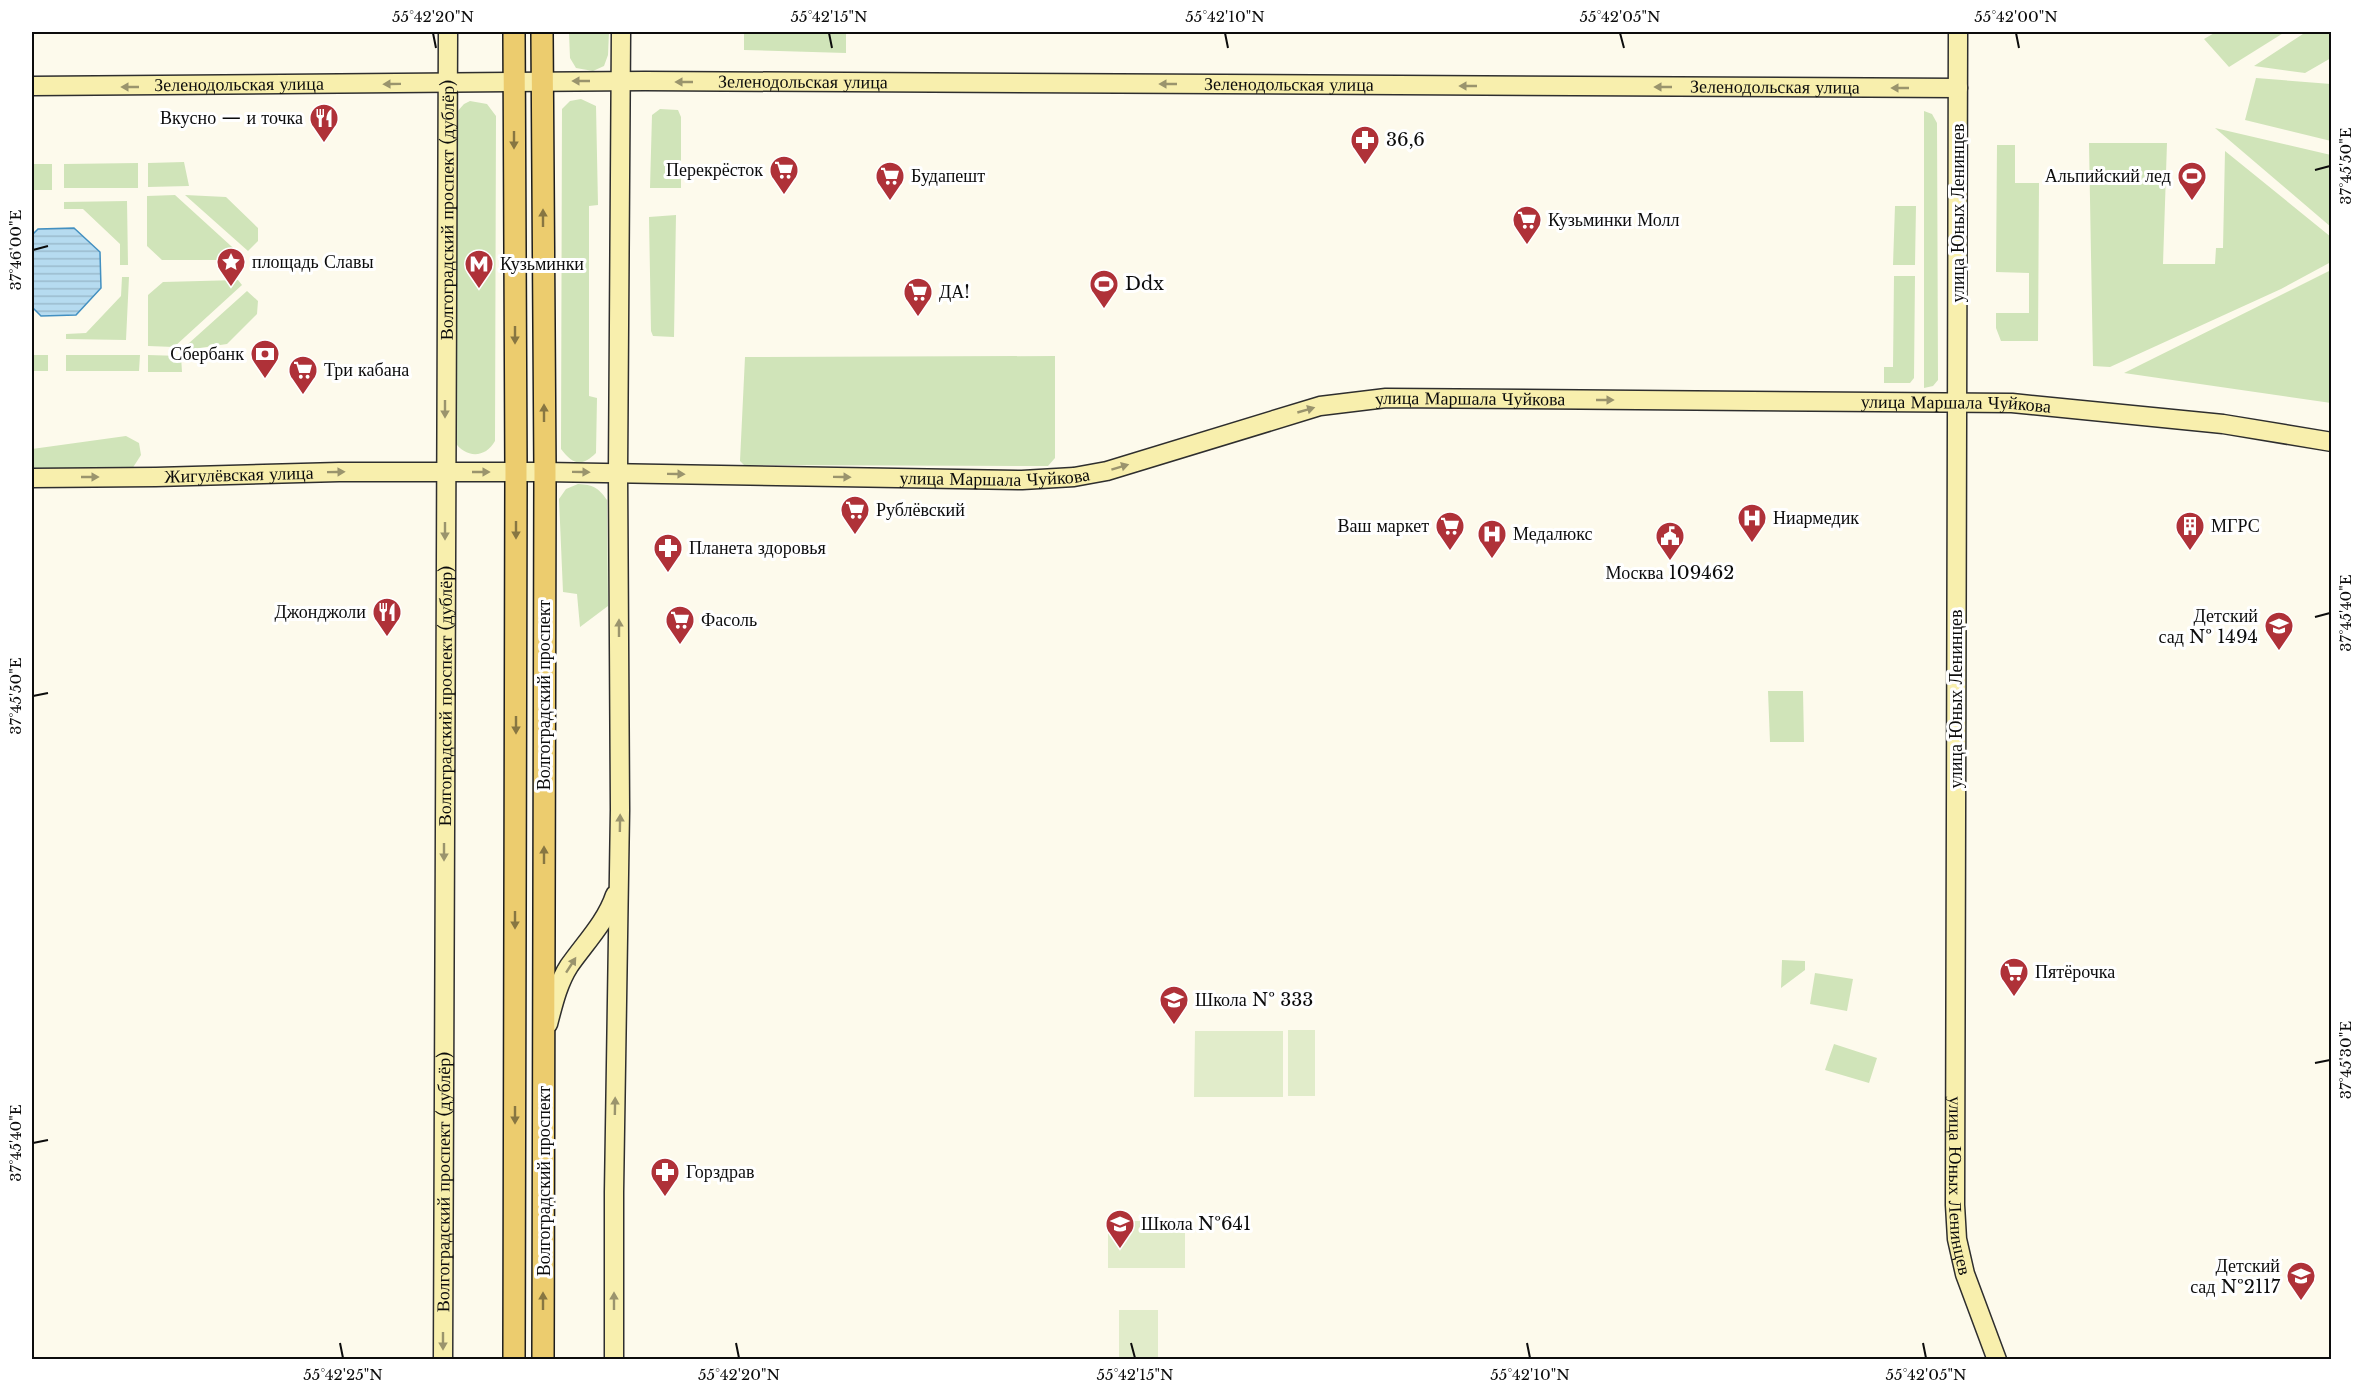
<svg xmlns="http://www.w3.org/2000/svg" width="2363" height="1391" font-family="'Libre Baskerville',serif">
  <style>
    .green { fill: #d0e4b9 }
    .pitch { fill: #e1ecca }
    .water { fill: url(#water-rules); stroke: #4390c1; stroke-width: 1.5 }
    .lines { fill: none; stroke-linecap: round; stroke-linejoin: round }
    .secondary-casing { stroke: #2e2e2e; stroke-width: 21 }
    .primary-casing { stroke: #1d1d1d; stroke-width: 24 }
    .secondary { stroke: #f8efad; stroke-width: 18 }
    .primary { stroke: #eccc6e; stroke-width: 21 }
    .oneway { fill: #9a946d }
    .oneway2 { fill: #877642 }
    .ticks { fill: none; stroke: #0c0c0c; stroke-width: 2 }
    .labels { text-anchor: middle; stroke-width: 6; stroke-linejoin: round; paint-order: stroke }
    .street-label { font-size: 18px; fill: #0c0c0c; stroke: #fff }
    .poi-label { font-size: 18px; fill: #0c0c0c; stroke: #fff; text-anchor: start }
    .neatline { fill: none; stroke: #0c0c0c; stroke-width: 2 }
    .ticks-label { font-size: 15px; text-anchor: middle; fill: #0c0c0c }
  </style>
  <defs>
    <pattern id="water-rules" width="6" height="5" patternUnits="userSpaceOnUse" patternTransform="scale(1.5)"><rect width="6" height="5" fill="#b6dbf0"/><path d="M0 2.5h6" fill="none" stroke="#9bbbcd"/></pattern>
  </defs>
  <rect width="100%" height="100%" fill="#fdfaec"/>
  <!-- green -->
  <path class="green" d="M569,32h40l-1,23 -4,11 -11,5 -17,-3 -6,-10z
    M744,32h102v21l-102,-3z
    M2216,32h69l-56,35 -25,-28z
    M2306,32h25v26l-26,15 -51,-7z
    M2256,78l75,6v57l-86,-21z
    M581,99l15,7 2,99 -9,1v190l8,2 -1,55c-14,14 -23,12 -35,-4l1,-340 8,-8z
    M470,101l17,3 9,12 -1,325c-10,18 -30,17 -41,0l2,-328 8,-9z
    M660,109l18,1 3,7v71h-31l2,-73z
    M1924,111l8,3 5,9 1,257 -5,6 -9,2z
    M2215,128l116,27v72z
    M2089,143h78l-4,121h52l1,-16h7l2,-97 106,86v25l-50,27 -171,78 -17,-1z
    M1997,145h18v38h24l-1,158h-37l-5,-13v-15h33v-40l-33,-1z
    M184,162l5,24 -41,1v-24z
    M138,163v25h-74v-24z
    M32,164h20v26h-20z
    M175,195l67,61 -5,4h-75l-15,-14v-50z
    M185,195l41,2 32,31v13l-10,10z
    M127,201l1,64h-8v-21l-37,-35h-19v-7z
    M1895,206h21l-1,59h-22z
    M676,215l-2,122 -21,-1 -2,-5 -2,-114z
    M2331,270v133l-207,-30z
    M1894,276h21l-1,102 -4,5h-26v-16h9z
    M122,277h7l-3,63 -60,-1v-5l20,-1 35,-37z
    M238,280l4,5 -68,62 -26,-1v-51l15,-13z
    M247,291l11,10 -1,13 -30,30 -34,5 -5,-5z
    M32,355h16v16h-16z
    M66,355h74l-1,16h-73z
    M148,355l33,1 1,16h-34z
    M1055,356v102l-7,8 -304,-1 -4,-4 5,-104z
    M126,436l13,7 2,12 -9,14 -100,3v-23z
    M578,484c15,1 20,3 29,16l1,106 -28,21 -3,-33 -14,-2 -4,-93 7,-10z
    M1803,691l1,51h-34l-2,-51z
    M1782,960l23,1v9l-24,18z
    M1815,973l38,6 -6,32 -37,-7z
    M1834,1044l43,14 -8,25 -44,-13z"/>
  <!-- pitch -->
  <path class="pitch" d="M1288,1030h27v66h-27z
    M1195,1031h88v66h-89z
    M1108,1221h77v47h-77z
    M1119,1310h39v49h-39z"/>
  <!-- water -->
  <path class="water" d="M74,228l26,24 1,36 -25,27 -35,1 -9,-9v-72l6,-6z"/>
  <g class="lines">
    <!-- secondary casing -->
    <g class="secondary-casing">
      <g id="secondary">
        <path id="s1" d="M1958,32l-3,1173 2,34 8,35 32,86"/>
        <path id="s2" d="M32,86l613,-5 1313,7"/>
        <path id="s3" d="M32,478l124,-1 183,-5h206l477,8 52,-3 33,-6 213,-65 66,-8 626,5 211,21 109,18"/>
        <path d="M548,1024c5,-19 10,-41 21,-58 16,-23 37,-44 46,-71"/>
        <path id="s4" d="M443,1360l5,-1328"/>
        <path d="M614,1360v-168l6,-382 -2,-337 3,-441"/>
      </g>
    </g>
    <!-- primary casing -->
    <g class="primary-casing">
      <path id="primary" d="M514,32l2,440 -2,888
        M542,32l3,440 -2,888"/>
    </g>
    <!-- secondary -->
    <use href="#secondary" class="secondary"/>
    <!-- primary -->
    <use href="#primary" class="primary"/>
  </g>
  <!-- one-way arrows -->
  <defs><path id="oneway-solid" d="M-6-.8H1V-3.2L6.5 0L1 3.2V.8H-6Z" transform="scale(1.5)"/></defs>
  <g class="oneway">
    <use href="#oneway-solid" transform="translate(581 81) rotate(-180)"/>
    <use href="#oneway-solid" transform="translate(684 82) rotate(-180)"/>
    <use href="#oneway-solid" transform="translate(392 84) rotate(179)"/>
    <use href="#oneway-solid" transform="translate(1168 84) rotate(-180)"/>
    <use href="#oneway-solid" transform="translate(1468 86) rotate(-180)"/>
    <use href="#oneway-solid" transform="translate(130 87) rotate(-180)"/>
    <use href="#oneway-solid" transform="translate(1663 87) rotate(-180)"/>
    <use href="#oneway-solid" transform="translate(1900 88) rotate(-180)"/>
    <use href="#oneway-solid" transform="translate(1605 400)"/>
    <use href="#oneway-solid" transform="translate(445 409) rotate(90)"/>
    <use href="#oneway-solid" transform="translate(1306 410) rotate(-16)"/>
    <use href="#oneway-solid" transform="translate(1120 467) rotate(-17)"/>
    <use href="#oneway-solid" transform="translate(336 472) rotate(-1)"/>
    <use href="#oneway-solid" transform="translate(481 472)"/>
    <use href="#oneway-solid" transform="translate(581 472) rotate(1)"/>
    <use href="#oneway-solid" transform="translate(676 474) rotate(1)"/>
    <use href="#oneway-solid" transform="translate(90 477)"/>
    <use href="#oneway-solid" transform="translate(842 477) rotate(1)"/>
    <use href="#oneway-solid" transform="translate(445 531) rotate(90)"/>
    <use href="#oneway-solid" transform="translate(619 628) rotate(-90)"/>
    <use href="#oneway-solid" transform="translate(620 823) rotate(-89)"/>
    <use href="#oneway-solid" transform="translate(444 852) rotate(90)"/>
    <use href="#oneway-solid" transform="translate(571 965) rotate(-57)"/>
    <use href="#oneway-solid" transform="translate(615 1106) rotate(-89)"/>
    <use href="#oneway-solid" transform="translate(614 1301) rotate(-90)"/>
    <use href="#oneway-solid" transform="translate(443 1341) rotate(90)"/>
  </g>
  <g class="oneway2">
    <use href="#oneway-solid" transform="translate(514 140) rotate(90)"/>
    <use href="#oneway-solid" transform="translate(543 218) rotate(-90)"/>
    <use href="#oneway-solid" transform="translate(515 335) rotate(90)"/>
    <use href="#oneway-solid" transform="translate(544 413) rotate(-90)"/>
    <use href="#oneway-solid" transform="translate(516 530) rotate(90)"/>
    <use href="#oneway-solid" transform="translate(516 725) rotate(90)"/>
    <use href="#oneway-solid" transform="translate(544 855) rotate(-90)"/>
    <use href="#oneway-solid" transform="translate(515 920) rotate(90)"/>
    <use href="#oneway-solid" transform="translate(515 1115) rotate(90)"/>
    <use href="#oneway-solid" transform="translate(543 1301) rotate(-90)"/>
  </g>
  <!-- ticks -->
  <path class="ticks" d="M433,33l3,15M829,33l3,15M1225,33l3,15M1620,33l4,15M2016,33l3,15M2315,170l15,-4M33,250l15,-4M2315,617l15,-4M33,696l15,-3M2315,1063l15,-3M33,1143l15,-3M340,1343l3,15M736,1343l3,15M1131,1343l4,15M1527,1343l3,15M1923,1343l3,15"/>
  <!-- icons -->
  <defs>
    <g id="restaurant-pin" transform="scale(1.5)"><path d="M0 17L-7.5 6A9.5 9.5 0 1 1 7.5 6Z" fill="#af3138" stroke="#fff"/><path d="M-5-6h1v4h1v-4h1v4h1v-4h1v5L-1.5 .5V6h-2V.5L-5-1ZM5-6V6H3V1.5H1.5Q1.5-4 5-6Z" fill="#fff"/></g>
    <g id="pharmacy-pin" transform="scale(1.5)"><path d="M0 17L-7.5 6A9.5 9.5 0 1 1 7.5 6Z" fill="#af3138" stroke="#fff"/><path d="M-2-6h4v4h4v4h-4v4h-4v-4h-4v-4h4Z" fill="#fff"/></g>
    <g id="supermarket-pin" transform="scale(1.5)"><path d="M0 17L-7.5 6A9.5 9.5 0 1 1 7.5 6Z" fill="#af3138" stroke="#fff"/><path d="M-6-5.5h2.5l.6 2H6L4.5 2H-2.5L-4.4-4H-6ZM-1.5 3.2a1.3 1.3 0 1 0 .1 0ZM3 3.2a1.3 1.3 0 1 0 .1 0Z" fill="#fff"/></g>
    <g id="stadium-pin" transform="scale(1.5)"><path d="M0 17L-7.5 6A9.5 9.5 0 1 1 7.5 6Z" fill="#af3138" stroke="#fff"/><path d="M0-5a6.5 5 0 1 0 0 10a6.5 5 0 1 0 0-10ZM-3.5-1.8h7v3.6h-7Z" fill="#fff"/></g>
    <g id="sight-pin" transform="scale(1.5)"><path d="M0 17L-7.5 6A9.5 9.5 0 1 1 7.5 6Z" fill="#af3138" stroke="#fff"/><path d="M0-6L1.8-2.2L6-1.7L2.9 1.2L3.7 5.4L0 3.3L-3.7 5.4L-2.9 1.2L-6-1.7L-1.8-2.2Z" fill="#fff"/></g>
    <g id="metro-pin" transform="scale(1.5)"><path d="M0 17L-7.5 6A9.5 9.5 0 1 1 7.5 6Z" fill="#af3138" stroke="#fff"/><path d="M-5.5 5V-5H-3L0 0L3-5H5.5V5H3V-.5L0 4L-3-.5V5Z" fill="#fff"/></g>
    <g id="bank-pin" transform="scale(1.5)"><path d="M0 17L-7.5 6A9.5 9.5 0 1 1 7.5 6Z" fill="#af3138" stroke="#fff"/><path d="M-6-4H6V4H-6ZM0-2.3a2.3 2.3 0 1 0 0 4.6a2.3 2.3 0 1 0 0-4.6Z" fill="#fff"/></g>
    <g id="hospital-pin" transform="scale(1.5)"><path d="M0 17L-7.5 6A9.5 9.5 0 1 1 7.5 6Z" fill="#af3138" stroke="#fff"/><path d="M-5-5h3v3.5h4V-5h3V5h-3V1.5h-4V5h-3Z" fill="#fff"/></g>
    <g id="building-pin" transform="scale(1.5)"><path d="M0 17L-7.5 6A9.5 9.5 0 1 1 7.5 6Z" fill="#af3138" stroke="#fff"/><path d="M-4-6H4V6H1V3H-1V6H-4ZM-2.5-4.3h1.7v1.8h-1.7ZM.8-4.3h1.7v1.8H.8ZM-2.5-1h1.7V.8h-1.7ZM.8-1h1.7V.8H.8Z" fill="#fff"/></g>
    <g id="civic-pin" transform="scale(1.5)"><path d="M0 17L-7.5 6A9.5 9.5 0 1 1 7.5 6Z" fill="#af3138" stroke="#fff"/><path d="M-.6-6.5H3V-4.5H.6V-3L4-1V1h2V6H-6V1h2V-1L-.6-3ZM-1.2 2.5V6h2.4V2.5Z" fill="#fff"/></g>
    <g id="school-pin" transform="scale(1.5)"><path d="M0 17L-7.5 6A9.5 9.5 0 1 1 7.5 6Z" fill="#af3138" stroke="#fff"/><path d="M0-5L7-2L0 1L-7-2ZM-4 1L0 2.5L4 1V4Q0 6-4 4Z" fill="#fff"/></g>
  </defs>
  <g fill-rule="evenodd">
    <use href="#restaurant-pin" x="324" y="118"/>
    <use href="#pharmacy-pin" x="1365" y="140"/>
    <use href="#supermarket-pin" x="784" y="170"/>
    <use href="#supermarket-pin" x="890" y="176"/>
    <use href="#stadium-pin" x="2192" y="176"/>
    <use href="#supermarket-pin" x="1527" y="220"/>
    <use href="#sight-pin" x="231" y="262"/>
    <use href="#metro-pin" x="479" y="264"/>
    <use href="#stadium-pin" x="1104" y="284"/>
    <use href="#supermarket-pin" x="918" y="292"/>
    <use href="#bank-pin" x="265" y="354"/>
    <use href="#supermarket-pin" x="303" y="370"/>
    <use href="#supermarket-pin" x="855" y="510"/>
    <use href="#hospital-pin" x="1752" y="518"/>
    <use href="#supermarket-pin" x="1450" y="526"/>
    <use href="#building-pin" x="2190" y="526"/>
    <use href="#hospital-pin" x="1492" y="534"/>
    <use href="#civic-pin" x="1670" y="536"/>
    <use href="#pharmacy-pin" x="668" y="548"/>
    <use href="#restaurant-pin" x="387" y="612"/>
    <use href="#supermarket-pin" x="680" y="620"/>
    <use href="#school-pin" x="2279" y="626"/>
    <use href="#supermarket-pin" x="2014" y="972"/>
    <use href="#school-pin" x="1174" y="1000"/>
    <use href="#pharmacy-pin" x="665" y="1172"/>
    <use href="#school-pin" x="1120" y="1224"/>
    <use href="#school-pin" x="2301" y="1276"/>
  </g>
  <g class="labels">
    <!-- street labels -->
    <g class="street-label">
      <text dy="6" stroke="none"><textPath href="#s2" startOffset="771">Зеленодольская улица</textPath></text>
      <text dy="6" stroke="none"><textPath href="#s2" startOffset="1257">Зеленодольская улица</textPath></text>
      <text dy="6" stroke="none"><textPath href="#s2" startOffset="207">Зеленодольская улица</textPath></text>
      <text dy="6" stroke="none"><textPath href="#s2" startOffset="1743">Зеленодольская улица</textPath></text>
      <text dy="6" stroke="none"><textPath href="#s4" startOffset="1150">Волгоградский проспект (дублёр)</textPath></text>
      <text transform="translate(1958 213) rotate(-90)" y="6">улица Юных Ленинцев</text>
      <text dy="6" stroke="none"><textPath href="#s3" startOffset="1449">улица Маршала Чуйкова</textPath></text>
      <text dy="6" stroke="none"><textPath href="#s3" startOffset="1935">улица Маршала Чуйкова</textPath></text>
      <text dy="6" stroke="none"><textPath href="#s3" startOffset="207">Жигулёвская улица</textPath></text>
      <text dy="6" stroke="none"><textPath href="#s3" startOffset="963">улица Маршала Чуйкова</textPath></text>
      <text transform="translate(544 695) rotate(-90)" y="6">Волгоградский проспект</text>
      <text dy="6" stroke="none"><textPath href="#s4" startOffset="664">Волгоградский проспект (дублёр)</textPath></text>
      <text transform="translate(1956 699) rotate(-90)" y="6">улица Юных Ленинцев</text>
      <text dy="6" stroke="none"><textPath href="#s4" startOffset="178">Волгоградский проспект (дублёр)</textPath></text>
      <text transform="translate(544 1181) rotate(-90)" y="6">Волгоградский проспект</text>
      <text dy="6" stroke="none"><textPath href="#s1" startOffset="1154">улица Юных Ленинцев</textPath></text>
    </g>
    <!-- poi labels -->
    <g class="poi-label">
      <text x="303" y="124" text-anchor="end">Вкусно — и точка</text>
      <text x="1386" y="146">36,6</text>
      <text x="763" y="176" text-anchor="end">Перекрёсток</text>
      <text x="911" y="182">Будапешт</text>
      <text x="2171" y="182" text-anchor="end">Альпийский лед</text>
      <text x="1548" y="226">Кузьминки Молл</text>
      <text x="252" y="268">площадь Славы</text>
      <text x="500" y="270">Кузьминки</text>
      <text x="1125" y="290">Ddx</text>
      <text x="939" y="298">ДА!</text>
      <text x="244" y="360" text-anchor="end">Сбербанк</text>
      <text x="324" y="376">Три кабана</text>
      <text x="876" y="516">Рублёвский</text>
      <text x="1773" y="524">Ниармедик</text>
      <text x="1429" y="532" text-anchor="end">Ваш маркет</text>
      <text x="2211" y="532">МГРС</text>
      <text x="1513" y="540">Медалюкс</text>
      <text x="689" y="554">Планета здоровья</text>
      <text x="1670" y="579" text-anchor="middle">Москва 109462</text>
      <text x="366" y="618" text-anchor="end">Джонджоли</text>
      <text x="2258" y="622" text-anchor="end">Детский<tspan x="2258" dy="21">сад № 1494</tspan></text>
      <text x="701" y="626">Фасоль</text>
      <text x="2035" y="978">Пятёрочка</text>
      <text x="1195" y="1006">Школа № 333</text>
      <text x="686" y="1178">Горздрав</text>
      <text x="1141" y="1230">Школа №641</text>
      <text x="2280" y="1272" text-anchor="end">Детский<tspan x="2280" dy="21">сад №2117</tspan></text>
    </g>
  </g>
  <!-- border -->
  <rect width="2363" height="1391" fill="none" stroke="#ffffff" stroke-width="66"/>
  <rect x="33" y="33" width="2297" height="1325" class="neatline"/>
  <g class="ticks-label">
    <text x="433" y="22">55°42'20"N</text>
    <text x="829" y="22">55°42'15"N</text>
    <text x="1225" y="22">55°42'10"N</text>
    <text x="1620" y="22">55°42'05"N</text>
    <text x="2016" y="22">55°42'00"N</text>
    <text transform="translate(2346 166) rotate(-90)" y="5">37°45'50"E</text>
    <text transform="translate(16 250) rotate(-90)" y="5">37°46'00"E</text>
    <text transform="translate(2346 613) rotate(-90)" y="5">37°45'40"E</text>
    <text transform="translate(16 696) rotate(-90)" y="5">37°45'50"E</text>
    <text transform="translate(2346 1060) rotate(-90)" y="5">37°45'30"E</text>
    <text transform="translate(16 1143) rotate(-90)" y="5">37°45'40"E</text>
    <text x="343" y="1380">55°42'25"N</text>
    <text x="739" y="1380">55°42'20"N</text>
    <text x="1135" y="1380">55°42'15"N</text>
    <text x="1530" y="1380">55°42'10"N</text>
    <text x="1926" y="1380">55°42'05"N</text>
  </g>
</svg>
